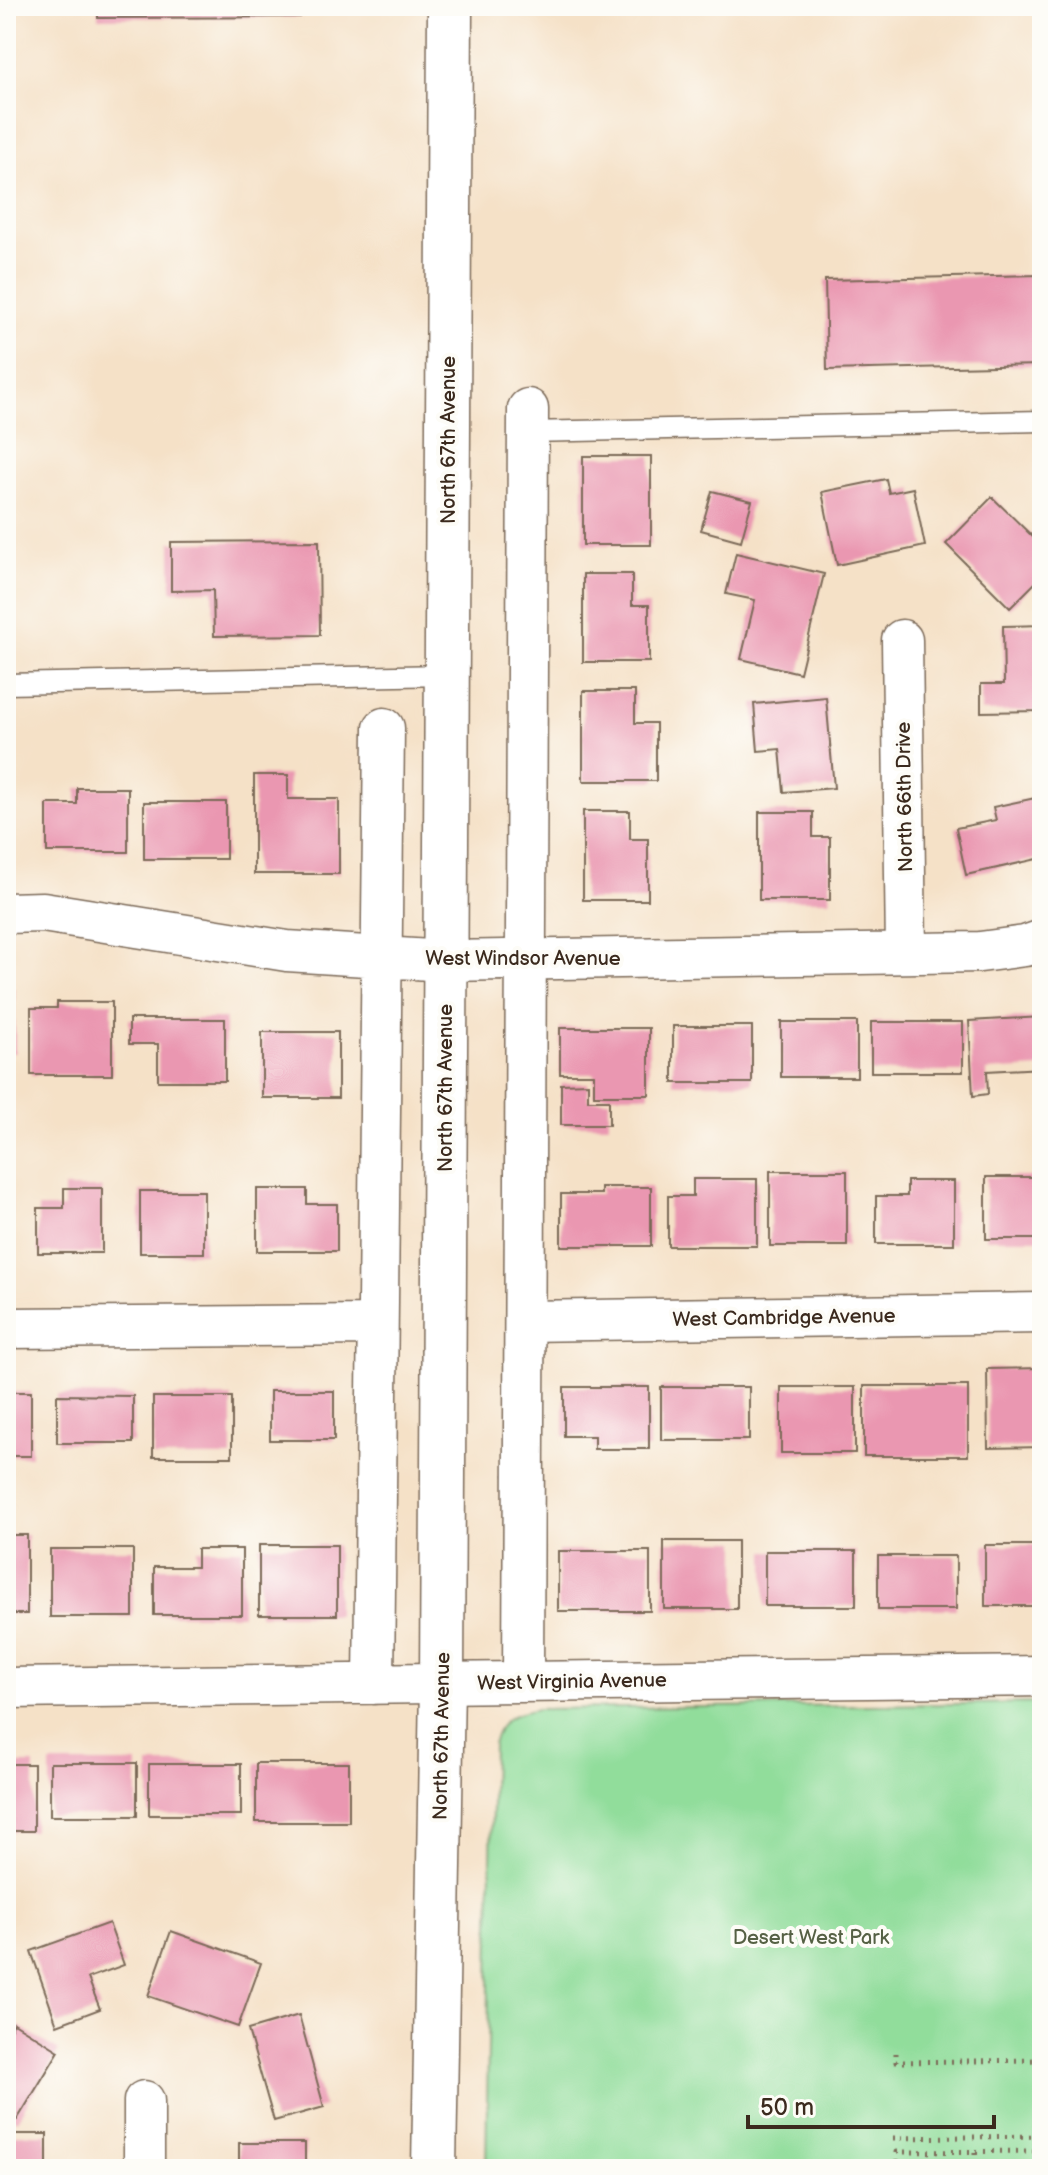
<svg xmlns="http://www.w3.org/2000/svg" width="1048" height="2175" font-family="'Balsamiq Sans',sans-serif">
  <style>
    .green { fill: #91dd9b; stroke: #66845c; stroke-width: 2 }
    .building { fill: #ea97b1 }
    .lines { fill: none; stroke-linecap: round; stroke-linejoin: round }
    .service-casing { stroke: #7c6a59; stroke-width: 23 }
    .minor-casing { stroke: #7c6a59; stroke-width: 43 }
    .secondary-casing { stroke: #7c6a59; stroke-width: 47 }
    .path { stroke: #7c6a59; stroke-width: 5; stroke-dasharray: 2 6; stroke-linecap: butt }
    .service { stroke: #fff; stroke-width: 20 }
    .minor { stroke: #fff; stroke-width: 40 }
    .secondary { stroke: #fff; stroke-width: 44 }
    .labels { text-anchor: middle; stroke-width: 8; stroke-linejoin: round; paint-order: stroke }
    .street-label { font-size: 20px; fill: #3b2a1e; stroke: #fdfcf7 }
    .park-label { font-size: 20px; fill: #556044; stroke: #fdfcf7 }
  </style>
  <rect width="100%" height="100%" fill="#fdfcf7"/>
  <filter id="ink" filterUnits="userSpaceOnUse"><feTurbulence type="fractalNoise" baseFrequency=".0125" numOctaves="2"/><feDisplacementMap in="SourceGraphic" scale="16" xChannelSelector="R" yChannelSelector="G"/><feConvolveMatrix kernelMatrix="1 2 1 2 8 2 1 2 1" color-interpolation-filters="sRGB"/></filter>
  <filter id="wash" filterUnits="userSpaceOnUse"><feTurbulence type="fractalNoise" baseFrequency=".006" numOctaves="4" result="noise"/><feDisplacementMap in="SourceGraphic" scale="32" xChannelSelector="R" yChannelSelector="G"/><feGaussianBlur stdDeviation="1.8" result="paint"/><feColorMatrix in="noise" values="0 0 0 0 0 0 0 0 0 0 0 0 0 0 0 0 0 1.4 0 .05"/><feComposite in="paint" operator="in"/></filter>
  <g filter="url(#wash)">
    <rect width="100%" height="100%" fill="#f5e1c7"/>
    <!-- green -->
    <path class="green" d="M1042,1703v466h-556l7,-424c7,-28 18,-30 44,-36z"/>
    <g id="blocks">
      <!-- building -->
      <path class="building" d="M98,6h202v11l-202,1z
        M1042,275v90l-215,5 -2,-90z
        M583,456h68v89h-68z
        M886,479l3,14 24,-5 12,58 -88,19 -15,-73z
        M712,491l40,10 -11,40 -40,-11z
        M992,497l42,41 8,-8v46l-32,32 -64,-64z
        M319,541l1,94 -106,1 -1,-46 -42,1v-49z
        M736,553l88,21 -24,99 -59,-14 14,-59 -29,-6z
        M583,574h49v31h17v57h-66z
        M1042,625v86l-61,1v-28h23l-1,-58z
        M583,691h52v32h21v58h-73z
        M826,697l8,91 -50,4 -4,-43 -22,2 -4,-47z
        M254,775h34v24h51v75h-85z
        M6,785h5v66h-5z
        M77,788h51v64h-81v-48h30z
        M1040,797l2,61 -76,17 -10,-47 40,-8 -3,-13z
        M144,802h82v57h-82z
        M583,811h47v28h18v61h-65z
        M759,812h54v25h17v63h-71z
        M6,990h9v63h-9z
        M57,1002h55v73h-81v-67h26z
        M1042,1017v51l-55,3 1,23 -15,2 -4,-75z
        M129,1019h96v62h-67v-37h-29z
        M781,1022h76v55h-76z
        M871,1022h92v50h-92z
        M673,1026h79v57h-79z
        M560,1028h89v67h-55v-21h-34z
        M262,1032h76v66h-76z
        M588,1083v17h21v25h-48v-41z
        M770,1171h77v75h-77z
        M986,1177h56v62h-56z
        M693,1179h64v67h-89v-50h25z
        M907,1181h47v63h-78v-48h31z
        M601,1187h50v59h-90v-52h40z
        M6,1188h5v68h-5z
        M64,1188h38v65h-64v-45h26z
        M257,1189h50v15h30v47h-80z
        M140,1191h64v62h-64z
        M1042,1368v79l-54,1 -1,-79z
        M864,1386h104v70h-104z
        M564,1387h85v62h-55v-13h-30z
        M661,1387h88v53h-88z
        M781,1387h74v66h-74z
        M270,1391h64v49h-64z
        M6,1392h25v64h-25z
        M57,1395l76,1v47h-76z
        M153,1397h79v60h-79z
        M6,1535h21v79h-21z
        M664,1541h73v68h-73z
        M259,1545h78v70h-78z
        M985,1545h57v61h-57z
        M50,1549h83v68h-83z
        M197,1549h45v66h-88v-48h43z
        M558,1551h92v60h-92z
        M765,1551h91v55h-91z
        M878,1556h78v53h-78z
        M50,1763h87v53h-87z
        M256,1763h93v59h-93z
        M6,1764h28v67h-28z
        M149,1764h92v51h-92z
        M109,1923l15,42 -36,13 12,31 -43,16 -26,-74z
        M171,1931l90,32 -23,64 -90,-31z
        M299,2015l25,92 -50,14 -26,-91z
        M14,2023l45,28 -42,69 -11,-6v-77z
        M6,2134h41v35h-41z
        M239,2143h66v26h-66z"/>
    </g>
  </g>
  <g filter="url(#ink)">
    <use href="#blocks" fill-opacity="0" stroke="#7c6a59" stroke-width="2"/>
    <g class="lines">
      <!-- service casing -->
      <g class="service-casing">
        <path id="service" d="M528,432l514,-11
          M6,684l441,-9"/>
      </g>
      <!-- minor casing -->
      <g class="minor-casing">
        <path id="minor" d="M902,640l4,313
          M6,913l37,-1 244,39 159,10 534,-9 45,-6 17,-6
          M525,1321l517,-8
          M6,1328l371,-3
          M523,1682l5,-1273
          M374,1684l10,-956
          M6,1688l1036,-12
          M144,2101v68"/>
      </g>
      <!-- secondary casing -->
      <g class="secondary-casing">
        <path id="secondary" d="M434,2169l8,-486 8,-1677"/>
      </g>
      <!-- path -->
      <path class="path" d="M896,2053v9l146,-2
        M893,2138l149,-2
        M975,2152v17
        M897,2169v-17l145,-1"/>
      <!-- service -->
      <use href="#service" class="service"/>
      <!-- minor -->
      <use href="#minor" class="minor"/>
      <!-- secondary -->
      <use href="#secondary" class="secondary"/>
    </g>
  </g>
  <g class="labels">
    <!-- street labels -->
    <g class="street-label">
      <text transform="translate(448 440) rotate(-90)" y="7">North 67th Avenue</text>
      <text transform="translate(904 797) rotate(-91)" y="7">North 66th Drive</text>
      <text x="523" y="965">West Windsor Avenue</text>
      <text transform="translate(445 1088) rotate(-90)" y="7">North 67th Avenue</text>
      <text transform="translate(784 1317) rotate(-1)" y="7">West Cambridge Avenue</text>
      <text transform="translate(572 1681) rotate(-1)" y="7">West Virginia Avenue</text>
      <text transform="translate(441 1736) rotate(-89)" y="7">North 67th Avenue</text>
    </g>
    <!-- park labels -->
    <g class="park-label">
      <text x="811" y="1944">Desert West Park</text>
    </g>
  </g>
  <!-- margin -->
  <rect width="1048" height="2175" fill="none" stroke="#fdfcf7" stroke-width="32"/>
  <!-- scale -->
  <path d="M748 2115v12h246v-12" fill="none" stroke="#3b2a1e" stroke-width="4"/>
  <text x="760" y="2115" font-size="24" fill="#3b2a1e" stroke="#fdfcf7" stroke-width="6" paint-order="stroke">50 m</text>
</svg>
